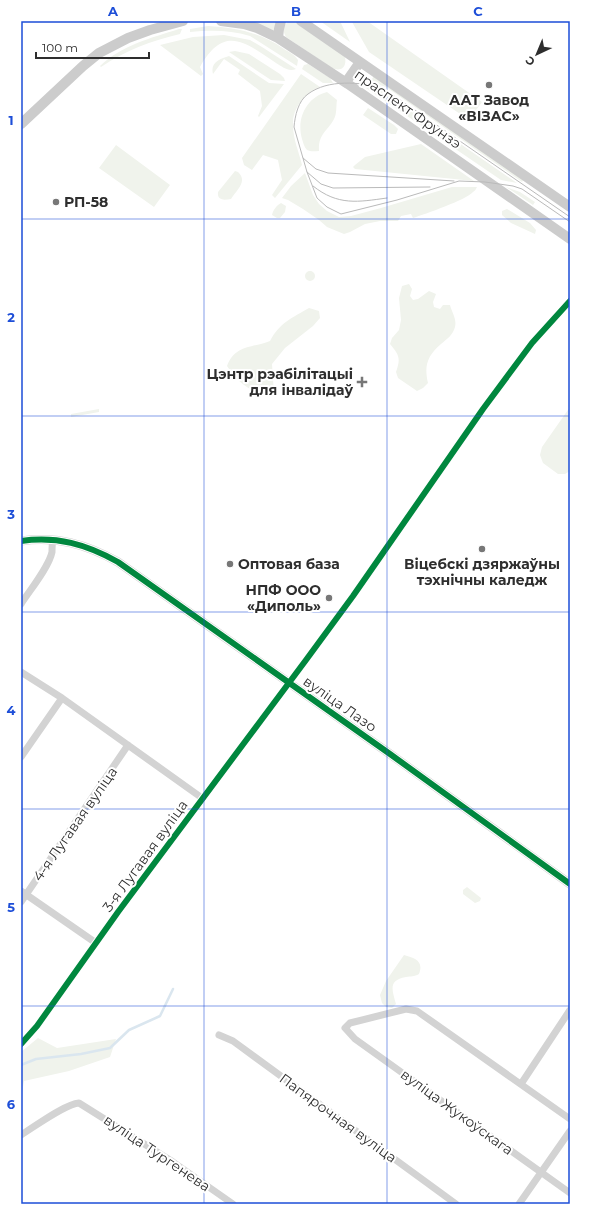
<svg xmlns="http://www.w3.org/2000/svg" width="591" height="1225" font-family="Montserrat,sans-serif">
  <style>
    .green { fill: #f0f3ec }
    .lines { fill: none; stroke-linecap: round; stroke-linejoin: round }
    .stream { stroke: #dae6ef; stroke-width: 2.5 }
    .minor { stroke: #d3d3d3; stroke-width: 7 }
    .tertiary { stroke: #d3d3d3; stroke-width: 9 }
    .secondary { stroke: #ccc; stroke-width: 10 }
    .tram { stroke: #bababa; stroke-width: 1 }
    .cycleway-casing { stroke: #fff; stroke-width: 8 }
    .cycleway { stroke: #00873e; stroke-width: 6 }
    .grid { fill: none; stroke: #1d4ed8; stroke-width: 1; stroke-opacity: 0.55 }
    .poi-dot { fill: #777; stroke: #fff; stroke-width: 1.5 }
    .labels { text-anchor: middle; stroke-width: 4; stroke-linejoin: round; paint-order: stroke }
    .poi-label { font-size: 14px; font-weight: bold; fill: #2e2e2e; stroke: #fff }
    .street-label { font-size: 14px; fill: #2e2e2e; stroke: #fff }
    .neatline { fill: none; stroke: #1d4ed8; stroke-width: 1.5 }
    .grid-label { font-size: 13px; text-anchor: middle; font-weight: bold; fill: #1d4ed8 }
  </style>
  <rect width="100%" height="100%" fill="#fff"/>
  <!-- green -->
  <path class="green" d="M250,21h27l-2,10z
    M290,21l5,1 46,31 4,4c2,10 -4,15 -13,11l-46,-31c-4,-7 -3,-13 4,-16z
    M320,21h20l10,21z
    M352,21h15l115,81 -13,18 -100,-68 -17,-30z
    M208,26c28,2 52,6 76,23 5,3 11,6 14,11l-1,6 -47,-30c-20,-6 -39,-6 -60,-4v-3z
    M179,29h3l-2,5c-29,7 -54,16 -79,33l-1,-1c22,-21 51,-28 79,-37z
    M224,35l26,5 12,7 34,22c-8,3 -13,-2 -20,-6 -31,-21 -52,-39 -76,4l3,7 -2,2 -41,-31 33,-8z
    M235,51l14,3 31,20 4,4 1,3 -14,-1 -42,-28z
    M229,56l40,27 15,1 -25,33 -1,-1 4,-10 -2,-15 -22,-17 2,-4 -16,-11 -11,15c-3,-12 7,-15 16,-18z
    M308,64l22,14 3,5h-10l-21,-14 2,-4z
    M301,74l19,13c-15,5 -28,22 -27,38 0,14 6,27 9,40l-27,33 -3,-3 10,-15 -4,-20 -15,-5 -11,15 -8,-5 -2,-7z
    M374,76l150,103 -2,3 -136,-95 -16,-5z
    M367,86l17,5 133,92 -16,-3 -135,-92z
    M327,92l10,8c-1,6 0,14 -3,19 -7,13 -16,15 -15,32 -4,0 -8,1 -12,-1 -3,-3 -4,-8 -5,-11 -6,-21 5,-42 25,-47z
    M368,108l26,17 4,4 -2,5h-5l-28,-19z
    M421,144l53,37 -119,-12 -2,-2 2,-2 10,-8z
    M116,145l54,40 -16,22 -55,-39z
    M235,171l3,1c10,9 -1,18 -7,27 -7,1 -14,2 -13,-7z
    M305,173l8,22 6,9 8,7 12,6 12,-1 30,-8 71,-21h25c-1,2 -2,4 -4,5 -7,8 -48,22 -60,26l-2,-4 -10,2 -3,5h-18l-15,3 -15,8 -6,2 -17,-7 -8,-7 -16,-11 -15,-9 -6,-2 9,-12z
    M506,187l14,5 15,10 -2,3z
    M281,203l5,3 -1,6 -5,6h-3l-5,-3c1,-5 5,-10 9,-12z
    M507,209l23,14 6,7 -1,4 -24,-11 -9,-8v-4z
    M305 276a5 5 0 1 1 10 0a5 5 0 1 1-10 0Z
    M409,284l3,5 -2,7 3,4 5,-1 11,-8 7,3 -3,8 1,5 6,2 3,-4h7c2,8 7,14 5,22 -2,8 -8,12 -14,17 -14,12 -17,22 -13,39l-5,5 -6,3 -19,-13 -2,-6c5,-14 3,-17 -6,-28l2,-6 7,-8 2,-10 -2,-22 3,-12z
    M309,308l10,3 1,7 -7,8 -28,22 -13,16 2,30 -4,3c-19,-5 -32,-14 -43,-31 8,-21 25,-18 43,-25 9,-18 22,-23 39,-33z
    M570,407v64l-5,3h-7l-15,-11 -3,-8 2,-8z
    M99,409v3l-28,5v-3z
    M467,887l14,11 -1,3 -5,2 -12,-9v-4z
    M404,955c11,3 20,6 15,19 -5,3 -8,2 -13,3 -18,3 -14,13 -10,27l-4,4 -6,-1 -4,-4 -2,-8 6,-14z
    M38,1038l19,10 59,-9 -6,18 -41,14 -45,10 -3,18v-47z"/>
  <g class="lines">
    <!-- stream -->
    <path class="stream" d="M21,1065l15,-6 45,-5 29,-6 19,-18 31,-14 13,-27"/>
    <!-- minor -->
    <path class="minor" d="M21,604c9,-14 28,-37 31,-52 0,-4 0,-8 1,-12
      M21,672l41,26 140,100
      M21,757l41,-59
      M21,891l75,52
      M21,902l107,-157
      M219,1035l14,6 223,163
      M21,1044l16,-18 81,-114 188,-252 47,-64 130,-187 49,-66 38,-42
      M521,1084l49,-74
      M570,1119l-153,-108 -11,-2 -56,14 -5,5 10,11 215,154
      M21,1135c13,-8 44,-31 58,-32l94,59 60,42
      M519,1204l51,-73"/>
    <!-- tertiary -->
    <path class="tertiary" d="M21,541c36,-5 65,3 97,21l272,192 180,130"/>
    <!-- secondary -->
    <path class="secondary" d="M221,21l23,3 13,4 21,10 70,46 222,155
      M301,21l269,186
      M278,38l1,-9 2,-8
      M346,82l14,-20
      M21,124l62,-58 16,-13 29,-15 22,-8 33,-9"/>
    <!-- tram -->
    <path class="tram" d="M303,158l13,11 12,4 126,8
      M307,172l14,12 12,4 97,-1
      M313,186c25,20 45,16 74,12
      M570,217l-187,-129c-23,-6 -55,-9 -75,6 -10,7 -13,22 -14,33l13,45 10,26 10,9 14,7 56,-14 62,-19 26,1 28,4 9,3 48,33"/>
    <!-- cycleway casing -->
    <g class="cycleway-casing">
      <path id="cycleway" d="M21,541c36,-5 65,3 97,21l272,192 180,130
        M21,1044l16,-18 81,-114 188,-252 47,-64 130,-187 49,-66 38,-42"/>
    </g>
    <!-- cycleway -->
    <use href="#cycleway" class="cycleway"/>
  </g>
  <!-- grid -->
  <path class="grid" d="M204,21v1183M387,21v1183M21,219h549M21,416h549M21,612h549M21,809h549M21,1006h549"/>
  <!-- markers -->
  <g class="poi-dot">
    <circle cx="489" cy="85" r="4"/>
    <circle cx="56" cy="202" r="4"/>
    <path d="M360 376h4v4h4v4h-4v4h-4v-4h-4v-4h4z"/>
    <circle cx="482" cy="549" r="4"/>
    <circle cx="230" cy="564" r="4"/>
    <circle cx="329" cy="598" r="4"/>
  </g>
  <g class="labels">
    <!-- poi labels -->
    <g class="poi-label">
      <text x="489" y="105">ААТ Завод<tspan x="489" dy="16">«ВІЗАС»</tspan></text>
      <text x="64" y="207" text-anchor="start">РП-58</text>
      <text x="353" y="379" text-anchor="end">Цэнтр рэабілітацыі<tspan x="353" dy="16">для інвалідаў</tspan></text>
      <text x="238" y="569" text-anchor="start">Оптовая база</text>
      <text x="482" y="569">Віцебскі дзяржаўны<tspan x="482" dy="16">тэхнічны каледж</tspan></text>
      <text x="321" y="595" text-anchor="end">НПФ ООО<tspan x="321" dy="16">«Диполь»</tspan></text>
    </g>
    <!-- street labels -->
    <g class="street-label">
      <text transform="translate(408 109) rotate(35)" y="5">праспект Фрунзэ</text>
      <text transform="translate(340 704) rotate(35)" y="5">вуліца Лазо</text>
      <text transform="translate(75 824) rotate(-55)" y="5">4-я Лугавая вуліца</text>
      <text transform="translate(145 856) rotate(-54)" y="5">3-я Лугавая вуліца</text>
      <text transform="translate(457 1112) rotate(36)" y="5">вуліца Жукоўскага</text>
      <text transform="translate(338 1118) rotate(36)" y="5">Папярочная вуліца</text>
      <text transform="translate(157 1153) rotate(34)" y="5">вуліца Тургенева</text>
    </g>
  </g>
  <!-- border -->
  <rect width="591" height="1225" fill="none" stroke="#ffffff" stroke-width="44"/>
  <!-- north arrow -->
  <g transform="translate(537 54) rotate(224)" stroke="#ffffff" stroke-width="3" paint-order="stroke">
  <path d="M0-3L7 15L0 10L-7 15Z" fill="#2e2e2e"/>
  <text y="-6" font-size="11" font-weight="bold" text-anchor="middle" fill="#2e2e2e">С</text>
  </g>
  <!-- scale -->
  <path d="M36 52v6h113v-6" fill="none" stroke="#2e2e2e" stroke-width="2"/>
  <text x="42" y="52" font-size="12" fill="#2e2e2e" stroke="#ffffff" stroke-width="3" paint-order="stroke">100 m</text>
  <rect x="22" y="22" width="547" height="1181" class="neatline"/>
  <g class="grid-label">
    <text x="113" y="16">A</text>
    <text x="296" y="16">B</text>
    <text x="478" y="16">C</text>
    <text x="11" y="125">1</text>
    <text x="11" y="322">2</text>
    <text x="11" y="519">3</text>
    <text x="11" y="715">4</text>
    <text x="11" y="912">5</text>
    <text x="11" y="1109">6</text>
  </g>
</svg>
